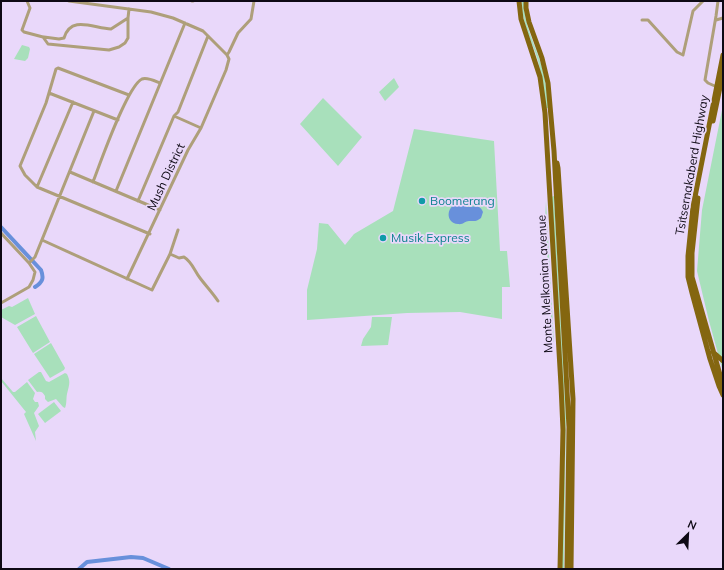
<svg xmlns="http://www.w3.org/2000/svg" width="724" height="570" font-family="Mulish,sans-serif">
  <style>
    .green { fill: #a8e0bb }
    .water { fill: #6890db }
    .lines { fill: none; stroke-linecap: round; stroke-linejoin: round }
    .canal { stroke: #6890db; stroke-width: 4 }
    .minor { stroke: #ae9f7a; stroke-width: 3 }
    .primary { stroke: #846610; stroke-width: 5 }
    .culture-dot { fill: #0f9aa8; stroke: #e9d8fa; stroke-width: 1.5 }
    .labels { text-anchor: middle; stroke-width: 3.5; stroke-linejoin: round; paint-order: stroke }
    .street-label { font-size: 12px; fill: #0e0914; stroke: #e9d8fa }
    .culture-label { font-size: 12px; fill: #0d838f; stroke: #e9d8fa; text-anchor: start }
  </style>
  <rect width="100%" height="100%" fill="#e9d8fa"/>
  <!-- green -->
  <path class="green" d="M522,1h2c-1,20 9,39 15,57 6,16 8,33 10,50h-3c-2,-16 -4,-31 -8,-47 -6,-20 -17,-38 -16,-60z
    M22,45l7,2 1,2 -2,9 -3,3 -11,-2z
    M394,78l5,9 -14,14 -6,-9z
    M323,98l39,39 -24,29 -38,-42z
    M723,105v267l-14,-51 -12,-50 5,-61z
    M414,129l80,12 6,110h7l3,36h-8v32l-42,-7 -53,1 -100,7v-30l10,-41 2,-26 9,1 17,21 9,-11 39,-23z
    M554,196l12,221 -2,152h-2l2,-152 -13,-220z
    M546,201l8,142 -4,-14 1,-14 -6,-95z
    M28,298l7,16 -20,11 -14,-8v-7l8,-4 3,1z
    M36,316l14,26 -17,11 -16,-26z
    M372,317h20l-4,28 -27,1 2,-7 8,-12z
    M51,343l14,25 -1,2 -14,8 -16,-24z
    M39,372h2l5,9 3,1 16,-9 2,1c4,8 2,11 0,20 -1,5 0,9 -2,14l-2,-1 -7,-8 -8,3 -3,-3v-3c-2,-4 -4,-5 -8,-4l-9,-12z
    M1,378l12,14h2l12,-10 8,11 -2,6 2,3h3l1,4 -5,7 5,13 -4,6 1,9 -12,-27 2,-2 -25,-31z
    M54,402l7,9 -16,12 -7,-9z"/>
  <!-- water -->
  <path class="water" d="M458,203l5,1 4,3c7,0 13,-3 16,5l-2,6c-5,4 -6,3 -12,3 -4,0 -6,4 -11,3 -13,-1 -12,-18 0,-21z"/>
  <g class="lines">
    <!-- canal -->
    <path class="canal" d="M1,227l40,43c3,8 2,12 -6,17
      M79,569l8,-7 44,-5 12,1 26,11"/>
    <!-- minor -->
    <path class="minor" d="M27,1l3,7 -8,22 2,2 19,5 5,7 61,6 10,-3 6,-4 3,-5v-20l1,-9
      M69,1l82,11 22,6 30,13 24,24 2,4 -3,11 -25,58 -13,22 -61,129
      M192,1h1
      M642,20h6l29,32 6,3 10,-44 10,-10
      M716,20l7,-2
      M44,37l15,2 5,-1c7,-23 29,-10 47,-9l17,-11
      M227,55l2,-3 9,-19 13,-14 3,-18
      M717,87l-9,-4 -3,-3 11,-64 2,-15
      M49,93l69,27
      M129,95l-71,-27 -2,1 -10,34 -26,63 5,9 12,12 113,47
      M174,116l27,12
      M70,172l90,38
      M93,182c7,-18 34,-96 49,-103 5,-2 13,2 18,4
      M37,187l36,-85
      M116,191l69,-168
      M138,201l36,-85 4,-4 30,-76
      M1,233l28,30 6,9 -2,8 -4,7 -28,16
      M42,240l110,50 18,-36 9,4 5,-1c8,5 10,13 16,21 6,8 12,14 18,23
      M170,254l8,-24
      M29,263l6,-6 59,-146"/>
    <!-- primary -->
    <path class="primary" d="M519,1l2,18 19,58 5,36 16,272 2,45 -3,139
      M526,1v7l3,14 13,36 6,25 6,68 15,276 -2,142
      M723,55l-30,152 -5,49v21l4,16 18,66 9,27 4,9
      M713,121l10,-48
      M557,163l1,5 15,231 -2,170
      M698,198l-6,55v24l31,108
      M713,352l10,9"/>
  </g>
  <!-- markers -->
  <g class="culture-dot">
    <circle cx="422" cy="201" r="4"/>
    <circle cx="383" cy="238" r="4"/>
  </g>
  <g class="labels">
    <!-- street labels -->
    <g class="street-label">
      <text transform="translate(692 165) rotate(-80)" y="4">Tsitsernakaberd Highway</text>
      <text transform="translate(166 177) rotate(-65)" y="4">Mush District</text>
      <text transform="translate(545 284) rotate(-93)" y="4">Monte Melkonian avenue</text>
    </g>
    <!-- culture labels -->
    <g class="culture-label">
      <text x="430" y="205">Boomerang</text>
      <text x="391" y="242">Musik Express</text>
    </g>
  </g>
  <!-- border -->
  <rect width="724" height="570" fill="none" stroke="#0e0914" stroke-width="4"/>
  <!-- north arrow -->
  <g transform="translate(688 534) rotate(24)" stroke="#e9d8fa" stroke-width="3" paint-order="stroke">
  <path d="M0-3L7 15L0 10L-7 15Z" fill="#0e0914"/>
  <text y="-6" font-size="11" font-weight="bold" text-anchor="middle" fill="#0e0914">N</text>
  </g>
</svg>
